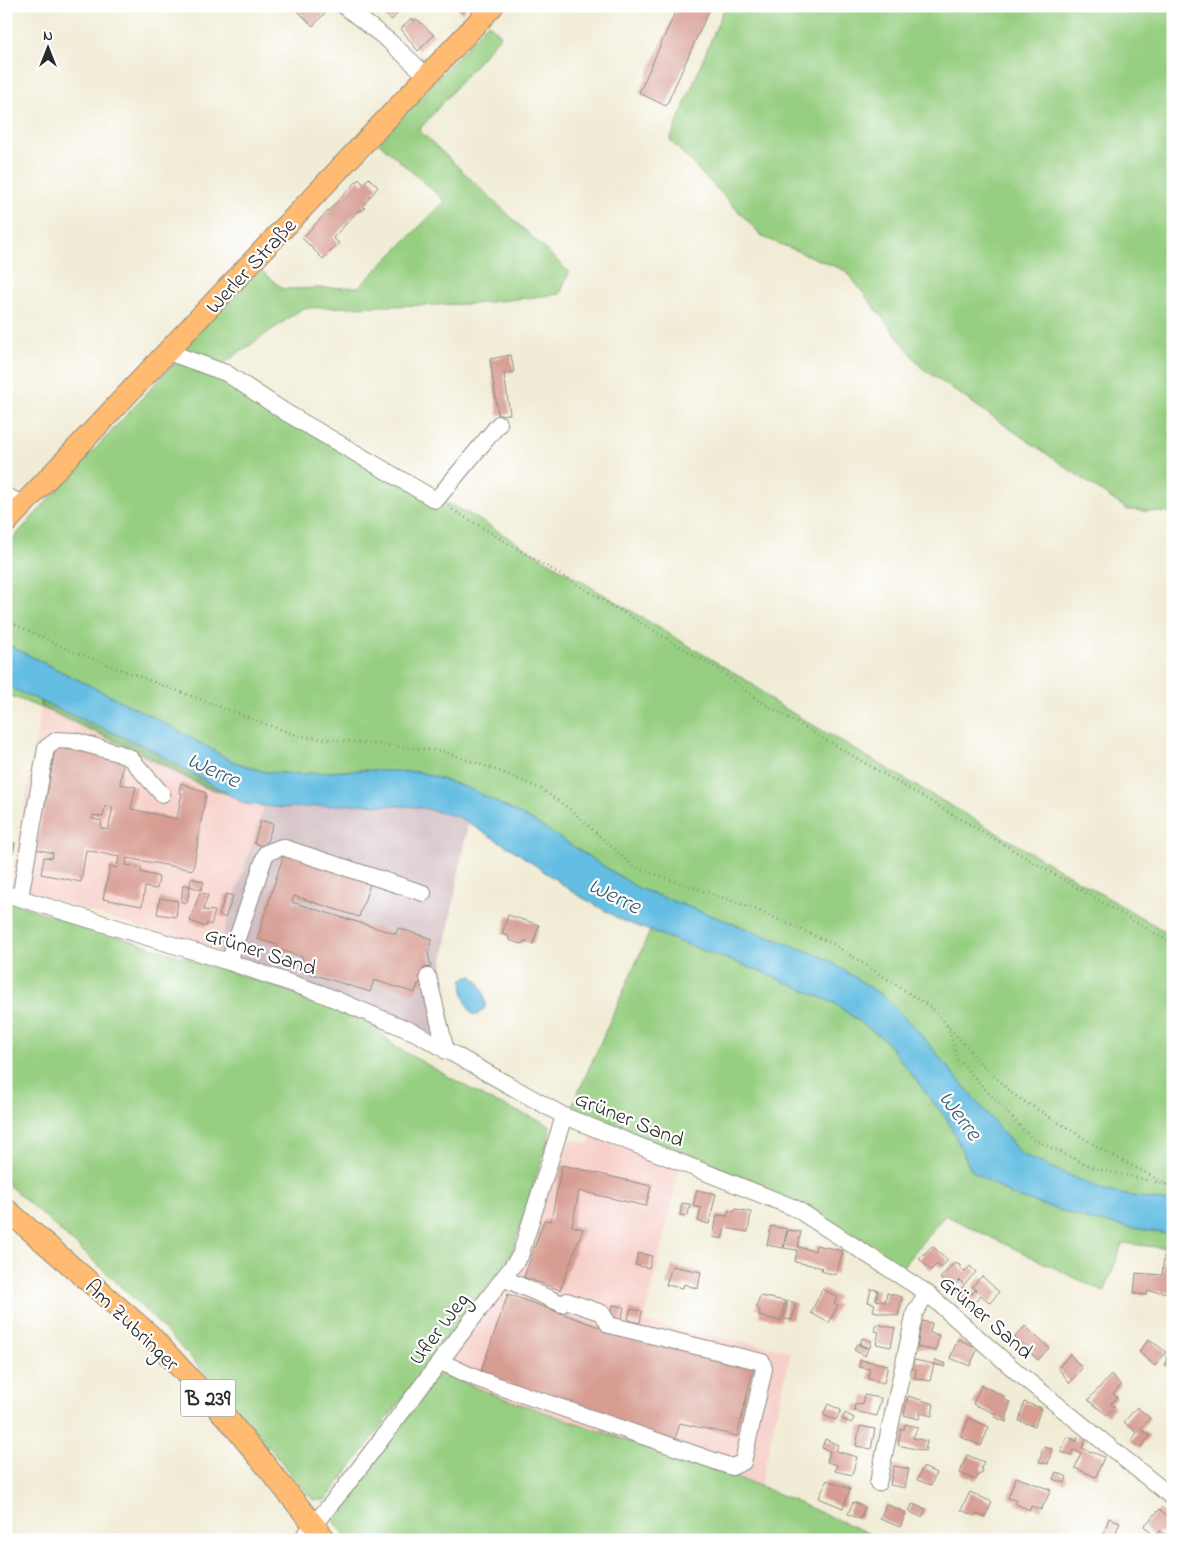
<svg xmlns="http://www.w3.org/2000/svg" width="1179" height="1546" font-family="'Indie Flower',sans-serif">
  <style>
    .built { fill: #f7d0ca }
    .industrial { fill: #d2bec2 }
    .green { fill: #97cf82; stroke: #617d56 }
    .forest { fill: #79b270; stroke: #526e4e }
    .water { fill: #64bde2; stroke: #487486 }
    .building { fill: #d79c92; fill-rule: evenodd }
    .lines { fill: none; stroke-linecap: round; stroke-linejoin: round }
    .minor-casing { stroke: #8e8c80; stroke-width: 18 }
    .major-casing { stroke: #8e8c80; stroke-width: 23 }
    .path { stroke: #8e8c80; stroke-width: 2.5; stroke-dasharray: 1 4; stroke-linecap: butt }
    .minor { stroke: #fff; stroke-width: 16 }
    .major { stroke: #ffbb71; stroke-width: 21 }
    .labels { text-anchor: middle; stroke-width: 4.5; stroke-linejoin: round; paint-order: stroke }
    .shield { fill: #fff; stroke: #6b6b6b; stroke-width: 1 }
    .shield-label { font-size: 21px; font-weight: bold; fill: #2b2b2b }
    .street-label { font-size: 22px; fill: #2b2b2b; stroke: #fff }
    .water-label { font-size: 24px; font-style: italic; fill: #3f5e6b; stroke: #fff }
  </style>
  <rect width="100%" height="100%" fill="#fff"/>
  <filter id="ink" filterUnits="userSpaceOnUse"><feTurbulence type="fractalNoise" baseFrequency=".02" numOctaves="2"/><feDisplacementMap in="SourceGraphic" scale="10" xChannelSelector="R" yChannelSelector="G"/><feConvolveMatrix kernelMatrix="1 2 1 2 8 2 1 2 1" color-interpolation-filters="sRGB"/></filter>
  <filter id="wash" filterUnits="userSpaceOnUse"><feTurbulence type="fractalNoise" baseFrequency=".0096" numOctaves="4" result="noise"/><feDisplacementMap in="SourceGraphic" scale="20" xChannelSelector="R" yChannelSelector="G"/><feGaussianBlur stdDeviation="1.12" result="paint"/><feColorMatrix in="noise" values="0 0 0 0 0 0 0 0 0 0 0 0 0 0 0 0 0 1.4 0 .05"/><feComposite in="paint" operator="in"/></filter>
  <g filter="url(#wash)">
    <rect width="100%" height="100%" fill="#f1ecd6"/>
    <!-- built -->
    <path class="built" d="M41,708l88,40 75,39 24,7 17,10 19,2 -47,146 -206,-66z
      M592,1134l88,33 -36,155 147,29 -31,135 -266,-91 -54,-22 86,-114 29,-101 13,-16 8,-3 12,5z"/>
    <!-- industrial -->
    <path class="industrial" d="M363,804l56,3 39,10 10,6 -26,142 12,87 -237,-100 47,-146 19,2z"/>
    <!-- green -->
    <path class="green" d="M725,6h448v507l-45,-3 -206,-142 -76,-97 -83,-34 -93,-97z
      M488,23l13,12 -82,95 150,142 -9,22 -87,10 -170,4 -80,56 -43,-12 78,-84 25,21 76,-2 86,-86 -66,-58z
      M177,360l47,19 108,67 139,69 280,168 21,18 401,235v267l-68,-12 -84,-37 -106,-126 -32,-32 -58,-38 -187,-70 -105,-67 -60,-31 -53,-18 -58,-2 -64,4 -33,-2 -31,-10 -77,-43 -151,-75v-98z
      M6,686l33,12 2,10 -35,-14z
      M6,901l281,89 83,32 26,25 94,53 60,25 -1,12 -37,116 -186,247h-13c-45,-54 -89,-108 -137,-158 -53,-57 -112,-108 -170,-159z
      M650,931l115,42 69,30 51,37 63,81 23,49 40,25 83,26 79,14v14l-50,-6 -19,49 -159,-77 -43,52 -106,-63 -226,-93z
      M440,1373l54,22 266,91 124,54h-535l-20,-25z"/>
    <!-- forest -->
    <path class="forest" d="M39,698l110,50 79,46 -24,-7 -75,-39 -87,-40z"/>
    <!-- water -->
    <path class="water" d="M6,644l151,75 77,43 31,10 33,2 64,-4 58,2 53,18 60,31 105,67 187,70 58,38 32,32 106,126 84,37 68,12v32l-79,-14 -83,-26 -40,-25 -23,-49 -63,-81 -51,-37 -69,-30 -142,-52 -47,-27 -61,-43 -57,-34 -39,-10 -56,-3 -80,4 -38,-4 -96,-56 -143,-62z
      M468,976h5c9,8 13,20 12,32l-7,7 -6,-1c-6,-8 -11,-24 -9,-35z"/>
    <g id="blocks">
      <!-- building -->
      <path class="building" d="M292,6h32l4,4 -15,16z
        M374,6h29l-11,14z
        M455,6h13l-6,7z
        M678,6h33l-45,100 -27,-13z
        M411,18l3,3 2,-2 3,2 15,14 -16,16 -17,-22z
        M369,178l9,9 -15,19 2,2 -4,3 -2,-1 -26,28 6,5 -16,16 -21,-21 57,-59 4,5z
        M511,355l3,17 -10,1 6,41 -12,1 -8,-56z
        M56,747l68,13 -4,24 16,3 -5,22 46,10 5,-26 -3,-1 2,-9 25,10 -13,77 -66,-12 -1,7 16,3 -1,4 18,5 -2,12 -12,-2 -3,19 -39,-7 7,-33 7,2 2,-11 -33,-7 -5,32 -40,-8 3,-17 8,1 1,-5 -17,-4zM105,806l8,1 -5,23 -7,-2 1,-7 -10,-2 1,-4 10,2z
        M261,820l12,4 -8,23 -11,-4z
        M6,841l9,2 -2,10 -7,-1z
        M284,853l87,28 -12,36 -65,-21 -2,6 104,32 2,-6 34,11 -4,14 3,14 -8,1 3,14 -8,2 -3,9 -41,-13 -4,12 -71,-22 4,-13 -26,-8 1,-4 -21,-6z
        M191,878l13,4 -3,8 -11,-4z
        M183,885l7,1 -3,17 -6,-1z
        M200,892l8,3 -5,15 12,1 -4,14 -4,-2 -1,4 -16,-6z
        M226,894l7,2 -8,22 -6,-3z
        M160,898l18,3 -2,16 -19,-3z
        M508,915l31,10 -6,19 -8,-3 -4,3 -12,-4 -1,-4 -6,-2z
        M562,1165l89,21 -5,20 -67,-15 -7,35 11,3 -23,61 -36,-13 20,-57 7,1z
        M697,1190l19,4 -7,30 -11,-3 3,-13 -8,-2z
        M682,1203l8,1 -2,12 -8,-1z
        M735,1209l16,3 -3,20 -23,-4 -3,11 -9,-2 4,-22 10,1 1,-5 6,1z
        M771,1226l16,3 -4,19 -16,-3z
        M788,1230l13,2 -3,15 17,4 1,-6 27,6 -7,24 -15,-4 1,-3 -11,-3 -16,-3 2,-12 -13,-2z
        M932,1246l16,14 -7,8 -4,-4 -6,6 -12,-11z
        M638,1253l14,3 -3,12 -14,-3z
        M1164,1256l9,1v36l-25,-2 -1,4 -13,-1 2,-21 26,2z
        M954,1263l6,2v3l5,4 5,-6 6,6 -12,13 -4,-5 -8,8 -12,-10z
        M672,1266l29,6 -3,17 -14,-5 -1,4 -17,-3z
        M982,1276l17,16 -9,11 -9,-8 -11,13 -14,-14 7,-8 9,8 4,-4 -4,-3z
        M822,1289l16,8 -4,6 4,2 -9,18 -18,-10z
        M871,1289l7,1 -2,10 9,2 2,-9 15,4 -4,19 -25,-5 2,-7 -7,-2z
        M508,1294l113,41 133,31 -17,70 -57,-13 -6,20 -194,-69z
        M760,1296l25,5 -4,20 -22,-5 1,-6 -4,-3z
        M787,1301l9,2 -4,17 -8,-1z
        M613,1305l11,2 -4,17 -11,-3z
        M630,1309l12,2 -2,12 -12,-3z
        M922,1321l10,2 -2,10 9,2 -3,16 -19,-4z
        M876,1324l19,4 -4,19 -15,-3 3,-12 -5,-1z
        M1025,1326l24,22 -11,12 -7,-7 2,-2 -19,-13z
        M862,1338l9,3 -1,7 -10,-3z
        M958,1339l20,9 -8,18 -20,-8z
        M1149,1339l17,13 -11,14 -16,-14z
        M857,1344l11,5 -3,7 -11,-6z
        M1070,1354l12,14 -12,15 -12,-15z
        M1168,1354l5,1v13l-8,-3z
        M860,1360l28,5 -4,18 -16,-4 2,-10 -11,-2z
        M914,1360l20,4 1,-4 11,4 -1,3 -11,-3 -4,17 -15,-3 1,-9 -4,-1z
        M1111,1375l10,10 -8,9 4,3 -6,7 4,3 -8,8 -19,-15z
        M981,1385l23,11 -1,3 7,3 -4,20 -11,-5 1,-3 -23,-10z
        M864,1395l17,3 -4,18 -23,-5 1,-7 7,1z
        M908,1396l26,8 -2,12 -12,-3 -1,6 -15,-4z
        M1024,1402l17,6 -6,18 -16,-5z
        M828,1404l13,6 -5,10 -13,-5z
        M1137,1407l13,11 -9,11 9,7 -10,12 -9,-7 6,-8 -13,-11z
        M845,1413l9,5 -3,5 -9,-4z
        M969,1418l20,9 -8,19 -20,-9z
        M905,1424l13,3 -5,11 14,3 -2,10 -27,-6 3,-16 3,1z
        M860,1426l15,3 -4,20 -15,-3z
        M1067,1437l10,4 1,-4 8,3 -4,8 22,9 -8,20 -21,-9 6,-15 -8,-3 -2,5 -10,-3z
        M825,1439l13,6 -2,6 21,6 -5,18 -17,-4 2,-6 -10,-3 3,-11 -8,-3z
        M1043,1447l9,2 -4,15 -9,-2z
        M967,1455l17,7 -3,6 2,5 -5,2 -2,5 -16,-7z
        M894,1466l15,3 -4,19 -15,-3z
        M923,1467l13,6 -5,12 -14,-5z
        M1056,1472l11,5 -2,6 -12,-4z
        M1016,1477l35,13 -10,20 -10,-4 -1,4 -14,-6 1,-3 -9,-3z
        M827,1480l23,9 -7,19 -24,-10z
        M970,1492l22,10 -7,15 -9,-3 -1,2 -14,-6z
        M853,1502l12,5 -5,12 -12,-5z
        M886,1504l20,9 -6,14 -20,-8z
        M912,1504l14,5 -4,8 -13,-5z
        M1160,1509l11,11 -4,4 6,5v11l-13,-9 -5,6 -11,-11z
        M1109,1518l11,4 -7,18 -10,-4z"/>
    </g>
  </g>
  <g filter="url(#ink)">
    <use href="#blocks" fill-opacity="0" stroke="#8e8c80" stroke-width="1"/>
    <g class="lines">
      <!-- minor casing -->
      <g class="minor-casing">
        <path id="minor" d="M344,6l45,35 39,36
          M168,352l58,21 59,39 151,88 63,-76
          M6,496l17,8
          M6,894l223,68 91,31 96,40 148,83 231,92 132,85 91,80 155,125
          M20,898l26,-150 11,-8 18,1 43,12 12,5 32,36
          M229,962l37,-109 16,-6 141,46
          M428,977l18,74
          M441,1362l37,17 254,88 11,-5 21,-93 -2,-7 -153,-37 -7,-12 -35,-12 -5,3 -59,-26
          M878,1483l37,-171 12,-19
          M301,1540l44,-53 175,-231 44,-140"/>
      </g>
      <!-- major casing -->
      <g class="major-casing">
        <path id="major" d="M6,523l487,-517
          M6,1209l144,126 82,89 94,116"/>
      </g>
      <!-- path -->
      <path class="path" d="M448,507l271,163 39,30 415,244
        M6,620l63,30 229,86 144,15 57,20 42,18 30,21 63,57 116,40 83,37 99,64 47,53 35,34 94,58 62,33
        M947,1026l11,34 73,78 63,30 79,18
        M6,1187l7,5"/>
      <!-- minor -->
      <use href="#minor" class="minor"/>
      <!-- major -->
      <use href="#major" class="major"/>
    </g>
  </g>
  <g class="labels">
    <!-- shield labels -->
    <rect class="shield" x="180.5" y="1379.5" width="55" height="37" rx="4"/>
    <g class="shield-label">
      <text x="208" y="1405">B 239</text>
    </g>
    <!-- street labels -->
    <g class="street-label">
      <text transform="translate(250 265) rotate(-47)" y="8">Werler Straße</text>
      <text transform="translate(261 950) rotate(18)" y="8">Grüner Sand</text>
      <text transform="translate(630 1118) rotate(22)" y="8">Grüner Sand</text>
      <text transform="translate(987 1316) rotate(41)" y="8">Grüner Sand</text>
      <text transform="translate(133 1324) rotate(44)" y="8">Am Zubringer</text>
      <text transform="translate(438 1328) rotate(-53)" y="8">Ufler Weg</text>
    </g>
    <!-- water labels -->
    <g class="water-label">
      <text transform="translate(214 769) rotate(25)" y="8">Werre</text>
      <text transform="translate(615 895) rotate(26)" y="8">Werre</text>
      <text transform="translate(961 1115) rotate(53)" y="8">Werre</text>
    </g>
  </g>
  <!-- margin -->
  <rect width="1179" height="1546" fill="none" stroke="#fff" stroke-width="25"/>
  <!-- north arrow -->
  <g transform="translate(48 48)" stroke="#ffffff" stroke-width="4" paint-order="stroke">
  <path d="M0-4L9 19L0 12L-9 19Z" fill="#2b2b2b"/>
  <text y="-8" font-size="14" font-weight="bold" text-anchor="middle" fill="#2b2b2b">N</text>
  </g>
</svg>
